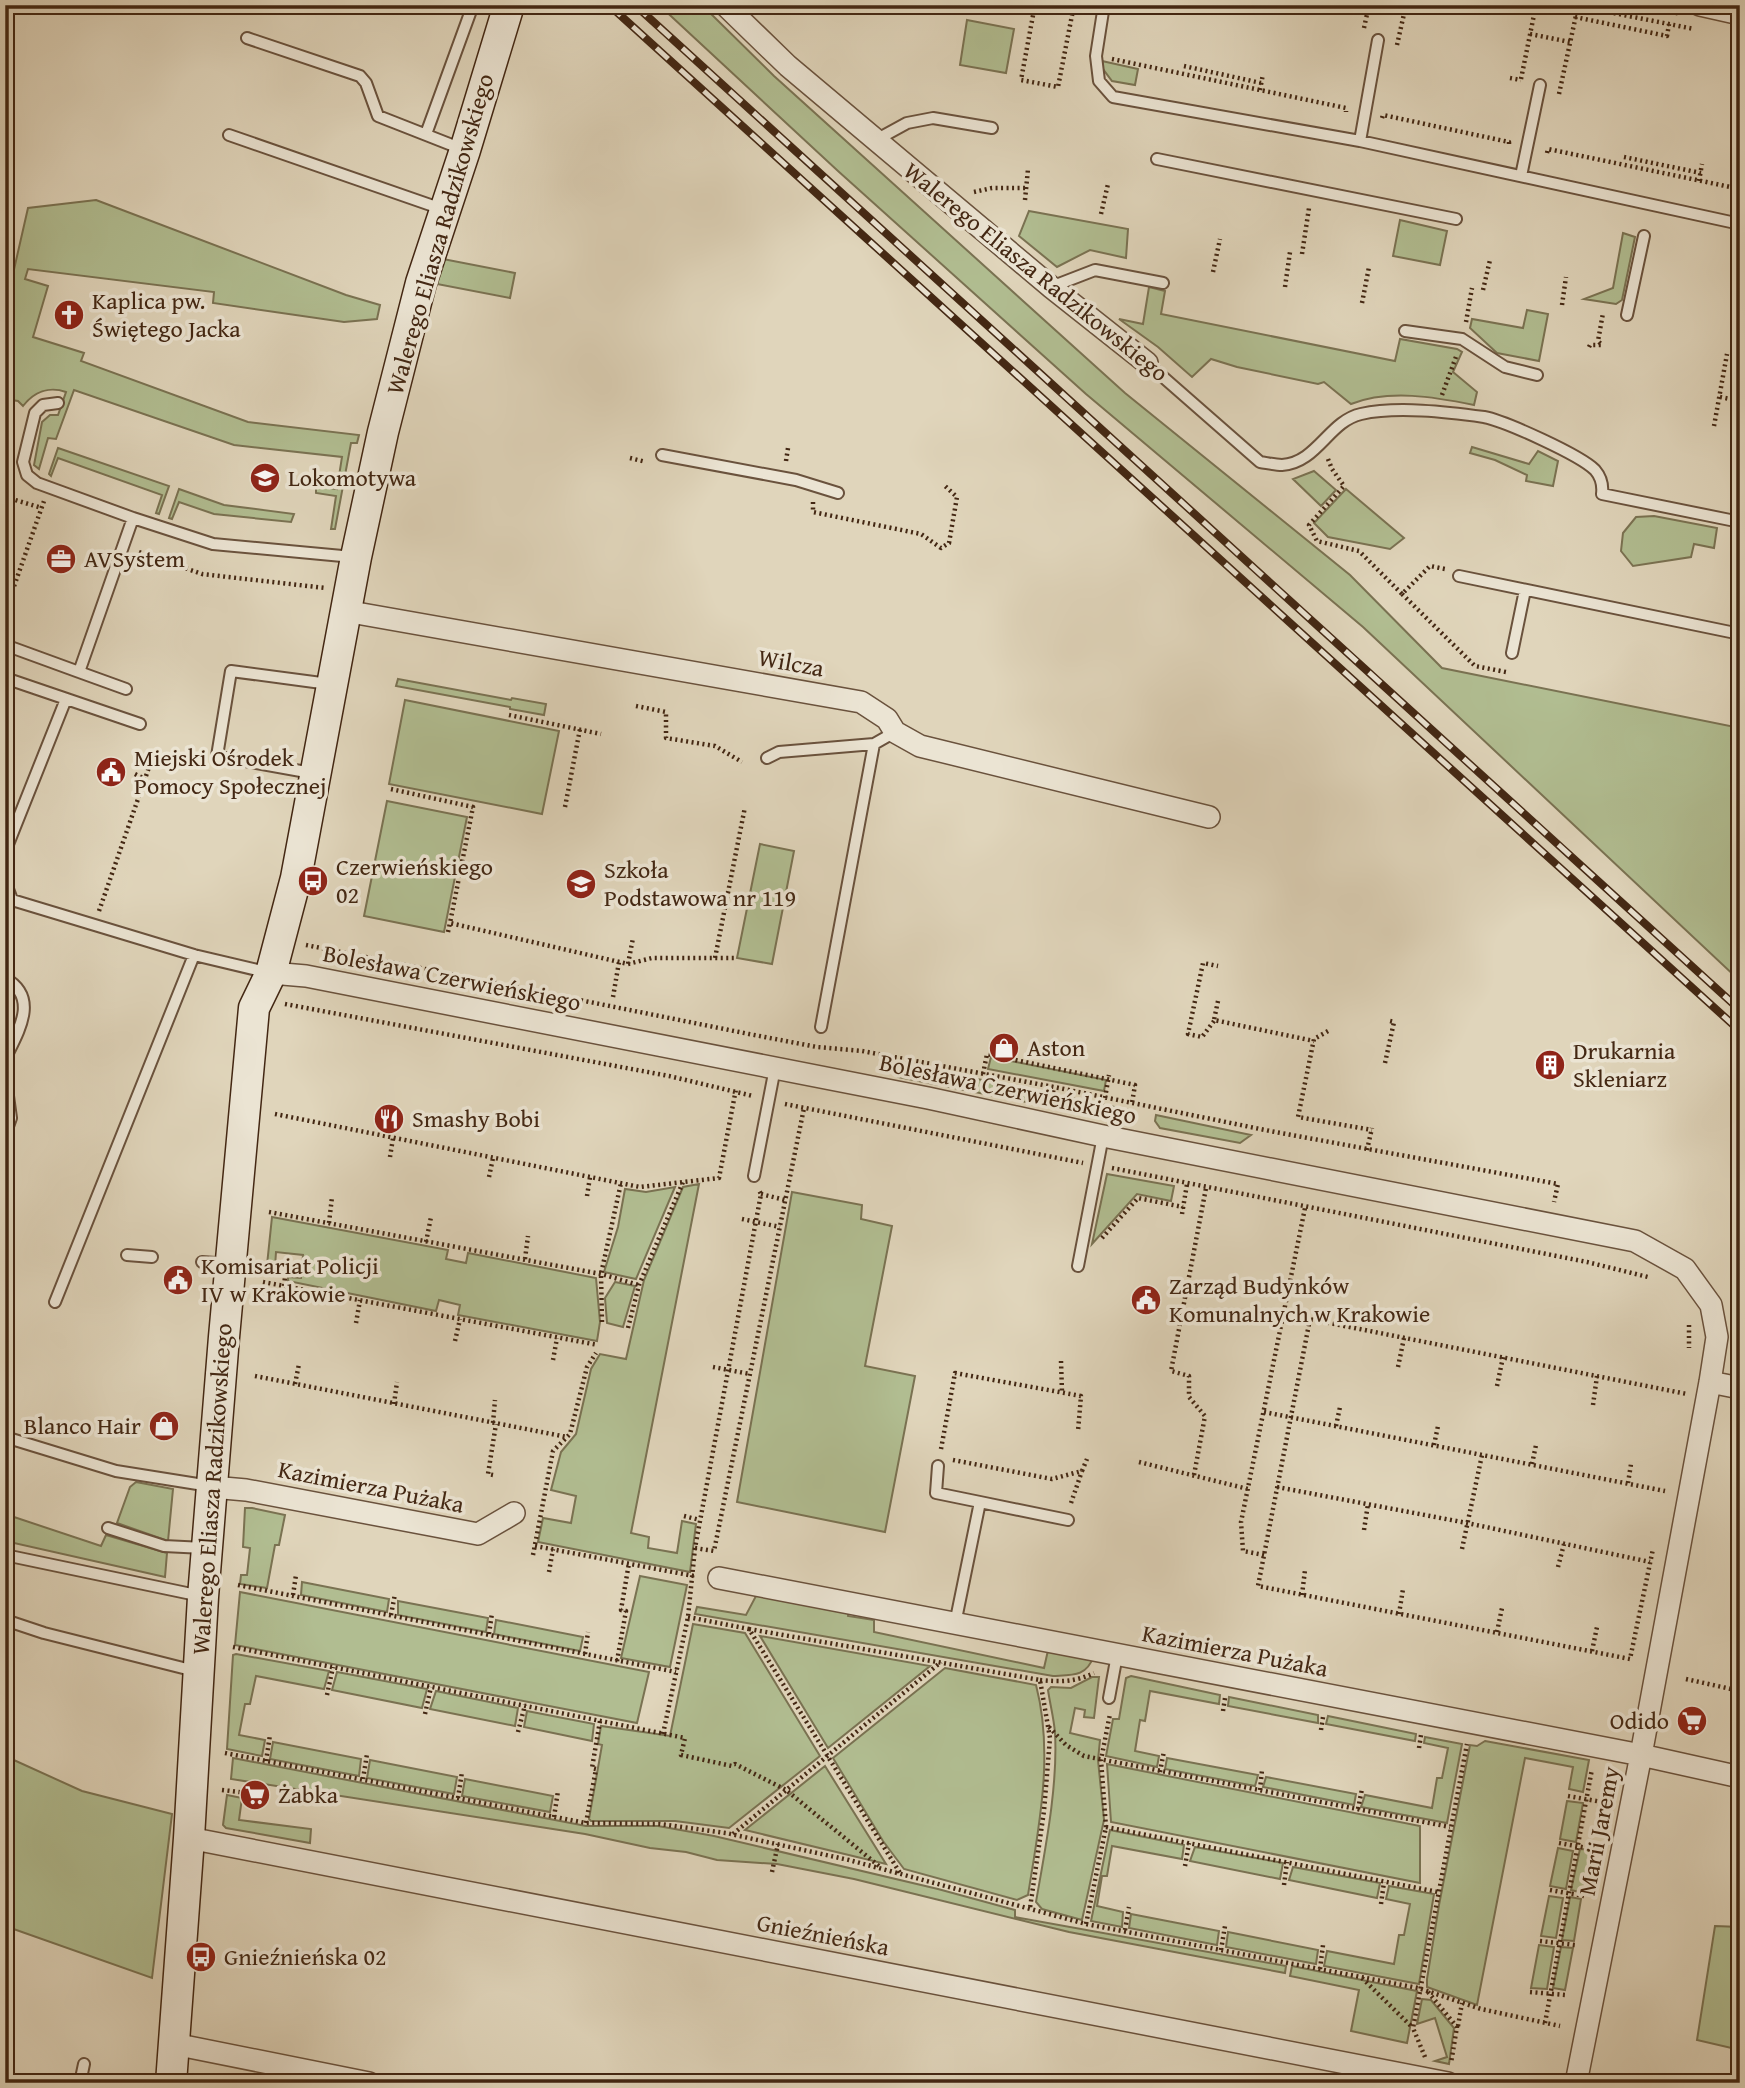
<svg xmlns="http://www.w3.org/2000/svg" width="1745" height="2088" font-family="'Gentium Book Plus',serif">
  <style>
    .green { fill: #b1bd91; stroke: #7a7252; stroke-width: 2 }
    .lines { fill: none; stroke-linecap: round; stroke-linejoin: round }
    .lane-casing { stroke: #6a523d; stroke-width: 14 }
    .street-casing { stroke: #6a523d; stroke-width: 24 }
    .secondary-casing { stroke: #432713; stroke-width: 33 }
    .path { stroke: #432713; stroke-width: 4.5; stroke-dasharray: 2 3.5; stroke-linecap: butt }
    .lane { stroke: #ebe4d3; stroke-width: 10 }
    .street { stroke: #ebe4d3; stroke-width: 21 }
    .secondary { stroke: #ebe4d3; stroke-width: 30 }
    .rail-casing { stroke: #432713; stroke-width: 8 }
    .rail { stroke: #ebe4d3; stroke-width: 5; stroke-dasharray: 16; stroke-linecap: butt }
    .labels { text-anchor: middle; stroke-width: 7; stroke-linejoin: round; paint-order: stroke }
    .street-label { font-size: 24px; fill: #432713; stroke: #ebe4d3 }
    .poi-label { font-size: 24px; fill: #432713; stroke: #ebe4d3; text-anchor: start }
  </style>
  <rect width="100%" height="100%" fill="#e0d5bb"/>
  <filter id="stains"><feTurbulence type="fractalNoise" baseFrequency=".00286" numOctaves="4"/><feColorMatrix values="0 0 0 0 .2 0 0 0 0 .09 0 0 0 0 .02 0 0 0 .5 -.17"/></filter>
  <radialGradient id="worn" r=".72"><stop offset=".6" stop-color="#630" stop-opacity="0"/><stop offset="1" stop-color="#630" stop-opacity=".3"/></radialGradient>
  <!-- green -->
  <path class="green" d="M659,5h43l72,71 351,317 225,182 92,93 298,60v253l-377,-354 -277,-233 -248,-223z
    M967,20l47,9 -8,44 -46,-8z
    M1102,61l36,8 -3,16 -23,-4 -9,-12z
    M96,200l250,95 34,10 -3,14 -33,3 -131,-19 1,-11 -186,-23 -3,10 23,7 -15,51 51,16 -3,8 167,61 111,13 -2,8h-6l-16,86h-4l5,-33 -20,-3v-7l21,3 5,-32 -108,-12 -160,-55 -18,49 -8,-1 -9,31 -5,-4 8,-43 8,-7h8l8,-23c-17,-6 -32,0 -43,14l-5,-5 -13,-2v-90l23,-101z
    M1029,211l99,18 -2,29 -36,-8 -33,17 -38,-31z
    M1400,220l47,11 -7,34 -47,-9z
    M1623,233l12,4 -13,63 -6,4 -32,-5 29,-11z
    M443,259l72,14 -5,25 -73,-14z
    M1149,287l16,4 -4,23 234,47 5,-22 57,10 5,3 -9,20 24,20 -3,13c-39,-8 -85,-16 -123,-1l-27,-22 -6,2 -81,-17 -26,-8 -19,18 -34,-30 -39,-28 24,5z
    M1527,310l21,4 -9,47 -42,-8 -27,-25 2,-9 51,9z
    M1472,447l57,17 9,-13 20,10 -5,25 -27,-5 1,-6 -32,-15 -25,-7z
    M58,448l111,38 -10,28 -3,-1 6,-18 -104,-37 -7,18 -2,-2z
    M1314,471l22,19 -15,16 -28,-27z
    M179,489l45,16 70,9 -3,8 -77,-8 -35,-12 -7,17 -3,-1z
    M1346,489l58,49 -14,11 -62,-12 -14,-14z
    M1654,516l63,12 -3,20 -20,-4 -3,13 -58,9 -12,-15 2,-18 13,-16z
    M398,679l113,21 1,-2 34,6 -2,11 -34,-6v-2l-114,-21z
    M405,700l154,31 -17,83 -153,-30z
    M387,801l80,16 -23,115 -80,-16z
    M760,844l34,7 -22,113 -35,-6z
    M991,1057l115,23 -2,11 -116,-22z
    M901,1064l143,28 -3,13 -143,-28z
    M1057,1095l77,16 -2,9 -8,1 -70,-14z
    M1156,1115l95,20 -11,8 -80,-15 -5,-7z
    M1107,1174l67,12 -3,15 -34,-7 -45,50z
    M699,1184l-68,349 18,4 -1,11 29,5 5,-32 14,3 -6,48 -152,-30 5,-24 28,5 5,-27 -25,-6 10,-38 15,-18 15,-65 9,-15 26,5 18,-79 39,-93z
    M675,1187l-39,92 -32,-7 14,-45 7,-38 21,3z
    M792,1192l70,13 -1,14 31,7 -27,140 50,10 -30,156 -148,-30z
    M272,1217l176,33 -2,9 20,4 2,-10 128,25 4,44 -3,19 -139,-26 2,-10 -21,-5 -3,11 -148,-30v-4l13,1 2,-23 -27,-3 -1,15 -8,-2z
    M615,1282l20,4 -12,41 -16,-4 -2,-25z
    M136,1482l37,7 -5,52 -51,-18 13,-36z
    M245,1508h7l33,7 -6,30h-4l-8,43 -27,-4 1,-9h6l3,-27 -7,-1z
    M5,1514l96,32 5,-11 61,18 -2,24 -160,-36z
    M640,1576l47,9 -17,82 -49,-9z
    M302,1582l87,17 -2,13 -86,-17z
    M240,1592l409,80 -12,51 -402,-78z
    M757,1594l92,13 -1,9 26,4v12l170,36 5,-22 45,10c-8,21 -21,19 -41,20l-358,-62 2,-7 49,8z
    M398,1601l90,17 -2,14 -88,-17z
    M496,1620l87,17 -3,14 -86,-17z
    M693,1624l52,9 75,123 -91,72 -54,-7h-84l-2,-2 13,-74 -4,-1 3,-18 69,10z
    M760,1636l170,30 -102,82z
    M236,1654l93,17 -5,18 -68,-13 -6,28h-5l-6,31 26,5 -3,16 -35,-7 6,-94z
    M945,1668l91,17c18,69 3,141 -8,210l-11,5 -113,-31 -21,-28 -50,-83z
    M337,1672l90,17 -5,19 -90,-18z
    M1131,1676l89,19 -1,9 -69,-13 -5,30 -5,-1 -5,31 24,5 -2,11 -51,-11 7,-37h6l7,-41z
    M1092,1677h7l-5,41 -10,-1 1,-7 -10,-2 -5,25 30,7 -2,20 6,60 -22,100 -40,-11 -6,-7c9,-52 22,-116 19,-169 -1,-14 -5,-29 -7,-43l3,-3 20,1z
    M436,1691l82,17 -3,18 -85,-17z
    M1229,1697l89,18v8l-90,-17z
    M527,1711l67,13 -2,17 -68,-14z
    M1328,1716l88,18 -1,7 -89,-17z
    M1425,1737l37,7 -15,79 -86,-16 4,-12 67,13 5,-30h5l6,-30 -24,-5z
    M1485,1741l104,19 -6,32 -14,-3 4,-22 -48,-9 -48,247 -50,-18v-8l12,-74 31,-160 7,1z
    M273,1742l88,17 -2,17 -89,-17z
    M5,1756l77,35 90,23 -20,164 -147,-52z
    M233,1758l353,68h72l56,10 224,53 77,21v7l271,49 -1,7 -216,-41 -215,-53 -77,-15 -60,-4 -31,-8 -36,-4 -65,-14 -354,-55z
    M1167,1758l91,17 -3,11 -90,-17z
    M370,1760l87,17 -3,17 -87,-16z
    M1107,1764l313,62v57l-309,-61z
    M825,1766l61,98 -141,-34z
    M1266,1777l90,17 -2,11 -91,-18z
    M465,1779l88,17 -3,16 -88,-16z
    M227,1795l15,3 -3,22 72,9 -1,14 -84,-15 -3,-3z
    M1567,1801l16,2 -7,39 -16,-3z
    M1110,1830l74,15 -2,14 -70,-13 -5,30h-5l-5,30 26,6 -1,15 -31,-6z
    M1195,1847l88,16 -3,16 -90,-18z
    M1558,1848l15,3 -7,38 -16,-3z
    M1580,1849l11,1 -8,43 -12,-3z
    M1293,1867l87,16 -3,15 -88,-18z
    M1389,1886l45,8 -15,90 -95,-18 3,-15 67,13 5,-29h5l6,-31 -24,-5z
    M1549,1896l14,2 -7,40 -15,-2z
    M1570,1897l11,2 -7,42 -12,-1z
    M1131,1914l88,17 -2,14 -88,-17z
    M1715,1926l25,1v123l-43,-10z
    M1228,1932l90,18 -2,14 -90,-17z
    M1539,1945l15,2 -7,42 -16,-1z
    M1561,1947l12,1 -8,42 -12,-2z
    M1292,1966l125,25 -10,52 -56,-12 8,-41 -69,-14z
    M1422,1999l9,1 23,28 -5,36 -14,-3 12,-4 -12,-39 -18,6z"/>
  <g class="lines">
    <!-- lane casing -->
    <g class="lane-casing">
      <path id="lane" d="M1104,5l-8,51 3,25 14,16 247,44 380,83
        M247,38l113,38 6,7 12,33 84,33
        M426,134l47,-129
        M229,135l213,74
        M876,140l31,-17 26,-5 59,10
        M1360,141l18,-101
        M1157,159l299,60
        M1521,176l19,-91
        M1051,287l44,-17 68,13
        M1627,315l17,-79
        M1405,331l57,8 43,28 32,8
        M1147,363l113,99c7,1 15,3 22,3 35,-2 47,-44 79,-51 36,-8 86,-2 123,3 21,4 96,38 111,53 6,7 8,16 7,24l138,28
        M58,403l-15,2 -8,8 -12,49 4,13 10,8 96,35
        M662,455l134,25 42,13
        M1459,576l281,58
        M5,645l74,27
        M1512,653l13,-63
        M5,678l135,46
        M126,689l-47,-17 54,-154 80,26 140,13
        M767,758l12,-6 95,-8 21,-12
        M312,773l-95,-17 14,-85 98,13
        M5,852l61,-153
        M5,881l7,19 182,55 76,18
        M5,978c35,20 13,54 0,81
        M821,1027l53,-283
        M5,1074l6,44 -6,17
        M754,1176l21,-108
        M127,1255l25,2
        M202,1262l28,2
        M1078,1266l25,-130
        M55,1302l139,-347
        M5,1437l111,34 94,15
        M938,1466l-2,27 44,9
        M108,1528l56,18 40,2
        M5,1555l196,41
        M5,1620l39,13 151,38
        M955,1624l25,-122 88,18
        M1109,1698l8,-43
        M80,2083l4,-19"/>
    </g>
    <!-- street casing -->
    <g class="street-casing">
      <path id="street" d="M725,5l63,61 88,74 175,147 96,76
        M1700,5l40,9
        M345,611l516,91 26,17 8,13 25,14 289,71
        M271,973l35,3 622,122 175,38 532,105 50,28 26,36 6,32 -7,45 -69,373 -65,328
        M1710,1382l30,6
        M212,1487l34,3 232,44 36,-21
        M719,1578l922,177 99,22
        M189,1838l1259,245
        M174,2044l195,39"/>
    </g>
    <!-- secondary casing -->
    <g class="secondary-casing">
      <path id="secondary" d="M171,2083l18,-245 14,-241 21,-260 30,-329 17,-35 25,-95 60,-321 27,-125 38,-149 44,-133 44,-145"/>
    </g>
    <!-- path -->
    <path class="path" d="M1556,5l21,5
      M1638,5l43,9
      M1034,10l-13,70 37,7 16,-82
      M1575,17l92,19 2,-12
      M1364,28l5,-23
      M1530,34l40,8
      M1397,45l9,-40
      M1112,59l234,49v4
      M1184,66l77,17
      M1510,78l11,2
      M1521,79l15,-74
      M1260,90l3,-16
      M1559,94l19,-88 116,23
      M1382,118l1,-3 126,27v2
      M1547,153l1,-4 192,40
      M1624,157l77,16
      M1699,181l3,-17
      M974,192l18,-4h34
      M1025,200l3,-31
      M1101,214l7,-30
      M1302,254l7,-46
      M1213,272l7,-33
      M1735,275l5,-3
      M1285,287l5,-35
      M1483,290l7,-30
      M1362,303l7,-36
      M1562,305l4,-28
      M1466,322l6,-34
      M1589,347l1,-2h12l-4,-4 5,-28
      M1442,395l15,-41
      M1720,397l20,4
      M1714,426l13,-72
      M630,458l16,4
      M1328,459l4,10 12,17 -35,39 8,16 42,10 43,43 28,-28 15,3
      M786,461l2,-13
      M5,497l37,11
      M813,502v10l108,22 20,14 8,-5 8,-46 -12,-11
      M139,552l63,22 123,14
      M1402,594l73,72 31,6
      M5,612l39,-111
      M636,706l30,6v26l49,8 27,16
      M509,715l92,19
      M135,774l10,5
      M391,789l82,18 -23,116 178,41 5,-26
      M565,807l15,-78
      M99,911l55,-158
      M448,932l2,-9
      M306,945l443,89 68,13 45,4 192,36 216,44 288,53 -4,18
      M715,958l30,-151
      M628,964l24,-6h85
      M613,997l6,-35
      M1218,1001l-4,19 100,21
      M285,1004l384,72 84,20
      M1214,1021l-12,16 -14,-3 15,-71 15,3
      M1328,1031l-14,8 -16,78 74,13
      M1385,1063l9,-41 -4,-1
      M983,1074l4,-20 148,31 -3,18
      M1105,1098l4,-23
      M1051,1103l3,-16
      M785,1104l298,59
      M275,1114l365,73 79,-9 17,-89
      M1367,1150l5,-22
      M390,1157l3,-19
      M1112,1168l475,94 61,15
      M489,1177l4,-19
      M761,1194l24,6
      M587,1196l3,-19
      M269,1212l332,62 38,11
      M1182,1214l5,-30
      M742,1219l38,8
      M329,1223l3,-26
      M1102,1238l36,-40 45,9
      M426,1242l5,-25
      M525,1259l3,-23
      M264,1269l21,2
      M263,1282l335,63
      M284,1286l2,-18
      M1284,1314l403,80
      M1310,1319l-52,267 372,73 23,-110
      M602,1322l-1,-48 20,-91
      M356,1323l4,-23
      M1689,1325v23
      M628,1328l11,-43 44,-103
      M455,1341l5,-22
      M553,1360l4,-22
      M1061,1361l1,31
      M713,1367l37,7
      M1398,1367l6,-29
      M255,1376l312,61
      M295,1384l4,-20
      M1497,1386l6,-29
      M394,1404l3,-22
      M1593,1405l4,-29
      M1264,1412l401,79
      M493,1423l2,-23
      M1336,1426l4,-19
      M1434,1445l4,-19
      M941,1449l14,-76 126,23 -3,35
      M953,1460l99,19 30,-8 5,-12
      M1139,1462l109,27
      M1532,1464l4,-19
      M493,1475l-5,-1 8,-50
      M1194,1475l11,-59 -16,-19v-21l-18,-5 35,-183
      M1628,1483l3,-19
      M1277,1487l190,36 183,39
      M1071,1503l11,-32
      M684,1516l16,4
      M1364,1530l4,-26
      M535,1546l159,30
      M695,1548l19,3 90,-443
      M1462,1549l20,-94
      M533,1555l20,-104 17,-17 17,-67 9,-14
      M1264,1555l-21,-4 -2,-29 64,-314
      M1558,1567l6,-23
      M549,1572l4,-23
      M238,1585l438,87
      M293,1595l3,-20
      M1302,1595l3,-25
      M1399,1614l4,-25
      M391,1615l4,-21
      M688,1617l61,12 151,244
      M749,1629l291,51 10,58 -6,73 -14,97
      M1497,1632l5,-24
      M489,1634l3,-21
      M233,1647l452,91 -4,17 51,11 3,-2 51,26 93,76
      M1592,1651l5,-24
      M585,1654l3,-22
      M617,1661l9,-50 -5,-1 8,-47
      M1686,1679l54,12
      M1040,1680c21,2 35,2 54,-7
      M327,1695l6,-28
      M1223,1711l2,-13
      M425,1714l6,-27
      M1049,1727l17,18 18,11 366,71
      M1321,1730l2,-13
      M518,1732l7,-27
      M663,1734l25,-117 7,-69 66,-354 -2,-4
      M1419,1748l2,-13
      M225,1753l361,70 74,1 66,9 123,27 237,64 332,64 63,21 79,17
      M266,1761l4,-26
      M1160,1772l4,-21
      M363,1779l4,-25
      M222,1790l26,3
      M1260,1790l2,-20
      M1568,1796l34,6
      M458,1798l4,-26
      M1358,1809l4,-20
      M554,1817l4,-26
      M586,1823l10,-54 -4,-1 8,-47
      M1106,1827l332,65
      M733,1834l208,-172
      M1559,1843l34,6
      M1185,1866l4,-23
      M772,1872l6,-28
      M1284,1885l3,-23
      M1550,1890l34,6
      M1381,1904l3,-22
      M1086,1924l20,-97 -5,-67 9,-46
      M1125,1930l4,-23
      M1540,1941l35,4
      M1221,1950l4,-24
      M1320,1969l3,-24
      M1362,1978l51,50
      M1428,1992l29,35 -6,36
      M1530,1992l36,3
      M1545,2023l47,-254
      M1458,2026l4,-23
      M1425,2057l-12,-29 54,-284"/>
    <!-- lane -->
    <use href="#lane" class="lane"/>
    <!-- street -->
    <use href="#street" class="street"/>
    <!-- secondary -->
    <use href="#secondary" class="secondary"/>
    <!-- rail casing -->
    <g class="rail-casing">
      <path id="rail" d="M609,5l1131,1026
        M635,5l1105,1005
        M5,26l2,-21"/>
    </g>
    <!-- rail -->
    <use href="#rail" class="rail"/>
  </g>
  <!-- icons -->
  <defs>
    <g id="church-disc" transform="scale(1.575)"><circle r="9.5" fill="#8f2418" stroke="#ebe4d3"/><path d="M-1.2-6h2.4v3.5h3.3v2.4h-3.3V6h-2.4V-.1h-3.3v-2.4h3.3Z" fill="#fff"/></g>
    <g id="school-disc" transform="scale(1.575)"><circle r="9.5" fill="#8f2418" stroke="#ebe4d3"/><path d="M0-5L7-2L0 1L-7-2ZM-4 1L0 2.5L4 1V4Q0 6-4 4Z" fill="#fff"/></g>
    <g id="office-disc" transform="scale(1.575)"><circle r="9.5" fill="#8f2418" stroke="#ebe4d3"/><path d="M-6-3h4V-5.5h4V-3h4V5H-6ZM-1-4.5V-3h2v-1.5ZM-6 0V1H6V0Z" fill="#fff"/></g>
    <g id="civic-disc" transform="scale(1.575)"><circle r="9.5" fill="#8f2418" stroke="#ebe4d3"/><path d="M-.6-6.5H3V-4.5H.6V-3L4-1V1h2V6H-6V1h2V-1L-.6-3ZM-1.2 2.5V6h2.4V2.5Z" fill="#fff"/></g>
    <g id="bus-disc" transform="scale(1.575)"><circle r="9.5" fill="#8f2418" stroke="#ebe4d3"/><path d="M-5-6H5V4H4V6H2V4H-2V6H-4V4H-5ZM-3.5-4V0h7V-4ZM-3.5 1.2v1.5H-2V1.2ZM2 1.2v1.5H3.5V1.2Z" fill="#fff"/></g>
    <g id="shop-disc" transform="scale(1.575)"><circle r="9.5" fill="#8f2418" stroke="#ebe4d3"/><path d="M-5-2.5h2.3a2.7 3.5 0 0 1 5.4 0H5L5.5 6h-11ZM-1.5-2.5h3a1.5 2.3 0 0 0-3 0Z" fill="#fff"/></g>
    <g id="building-disc" transform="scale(1.575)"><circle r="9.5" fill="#8f2418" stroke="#ebe4d3"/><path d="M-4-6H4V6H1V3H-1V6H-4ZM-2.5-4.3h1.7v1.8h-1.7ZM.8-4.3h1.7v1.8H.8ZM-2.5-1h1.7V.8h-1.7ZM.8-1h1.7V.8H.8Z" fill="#fff"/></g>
    <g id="restaurant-disc" transform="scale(1.575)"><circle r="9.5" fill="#8f2418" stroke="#ebe4d3"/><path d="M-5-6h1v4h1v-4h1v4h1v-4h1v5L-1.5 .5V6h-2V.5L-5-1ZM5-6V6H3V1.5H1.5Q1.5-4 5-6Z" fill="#fff"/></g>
    <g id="supermarket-disc" transform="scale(1.575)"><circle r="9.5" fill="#8f2418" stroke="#ebe4d3"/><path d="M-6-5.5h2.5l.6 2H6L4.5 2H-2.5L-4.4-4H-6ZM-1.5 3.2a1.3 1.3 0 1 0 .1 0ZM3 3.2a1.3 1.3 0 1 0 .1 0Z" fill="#fff"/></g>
  </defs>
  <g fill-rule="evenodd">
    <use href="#church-disc" x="69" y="315"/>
    <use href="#school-disc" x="265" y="478"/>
    <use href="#office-disc" x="61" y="559"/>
    <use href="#civic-disc" x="111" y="772"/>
    <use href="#bus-disc" x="313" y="881"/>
    <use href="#school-disc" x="581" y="884"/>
    <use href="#shop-disc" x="1004" y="1048"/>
    <use href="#building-disc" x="1550" y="1065"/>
    <use href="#restaurant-disc" x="389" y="1119"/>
    <use href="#civic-disc" x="178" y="1280"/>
    <use href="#civic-disc" x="1146" y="1300"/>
    <use href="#shop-disc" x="164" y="1426"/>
    <use href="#supermarket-disc" x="1692" y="1721"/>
    <use href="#supermarket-disc" x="255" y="1795"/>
    <use href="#bus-disc" x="201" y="1957"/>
  </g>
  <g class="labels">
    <!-- street labels -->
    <g class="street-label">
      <text transform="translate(440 234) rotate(-74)" y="8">Walerego Eliasza Radzikowskiego</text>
      <text transform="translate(1036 272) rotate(39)" y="8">Walerego Eliasza Radzikowskiego</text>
      <text transform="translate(791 663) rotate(10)" y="8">Wilcza</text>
      <text transform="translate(452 978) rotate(11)" y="8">Bolesława Czerwieńskiego</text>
      <text transform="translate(1008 1089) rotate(12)" y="8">Bolesława Czerwieńskiego</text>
      <text transform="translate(371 1487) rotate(11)" y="8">Kazimierza Pużaka</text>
      <text transform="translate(212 1489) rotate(-86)" y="8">Walerego Eliasza Radzikowskiego</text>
      <text transform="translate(1235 1651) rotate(11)" y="8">Kazimierza Pużaka</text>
      <text transform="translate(1599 1831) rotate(-79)" y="8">Marii Jaremy</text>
      <text transform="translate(823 1935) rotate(11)" y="8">Gnieźnieńska</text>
    </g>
    <!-- poi labels -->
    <g class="poi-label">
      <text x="92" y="309">Kaplica pw.<tspan x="92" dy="28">Świętego Jacka</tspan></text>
      <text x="288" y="486">Lokomotywa</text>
      <text x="84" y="567">AVSystem</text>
      <text x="134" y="766">Miejski Ośrodek<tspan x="134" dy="28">Pomocy Społecznej</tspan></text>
      <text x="336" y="875">Czerwieńskiego<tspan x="336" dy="28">02</tspan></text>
      <text x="604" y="878">Szkoła<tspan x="604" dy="28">Podstawowa nr 119</tspan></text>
      <text x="1027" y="1056">Aston</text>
      <text x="1573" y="1059">Drukarnia<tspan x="1573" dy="28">Skleniarz</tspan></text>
      <text x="412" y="1127">Smashy Bobi</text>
      <text x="201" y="1274">Komisariat Policji<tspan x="201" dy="28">IV w Krakowie</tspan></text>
      <text x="1169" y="1294">Zarząd Budynków<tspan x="1169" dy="28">Komunalnych w Krakowie</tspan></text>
      <text x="141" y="1434" text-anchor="end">Blanco Hair</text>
      <text x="1669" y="1729" text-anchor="end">Odido</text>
      <text x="278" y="1803">Żabka</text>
      <text x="224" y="1965">Gnieźnieńska 02</text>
    </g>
  </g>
  <!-- margin -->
  <rect width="1745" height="2088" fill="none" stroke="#e0d5bb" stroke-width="28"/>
  <rect x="7" y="7" width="1731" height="2074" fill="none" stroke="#432713" stroke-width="3.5"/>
  <rect x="14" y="14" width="1717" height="2060" fill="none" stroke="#432713" stroke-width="2"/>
  <rect width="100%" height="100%" filter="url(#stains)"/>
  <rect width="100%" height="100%" fill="url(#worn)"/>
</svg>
